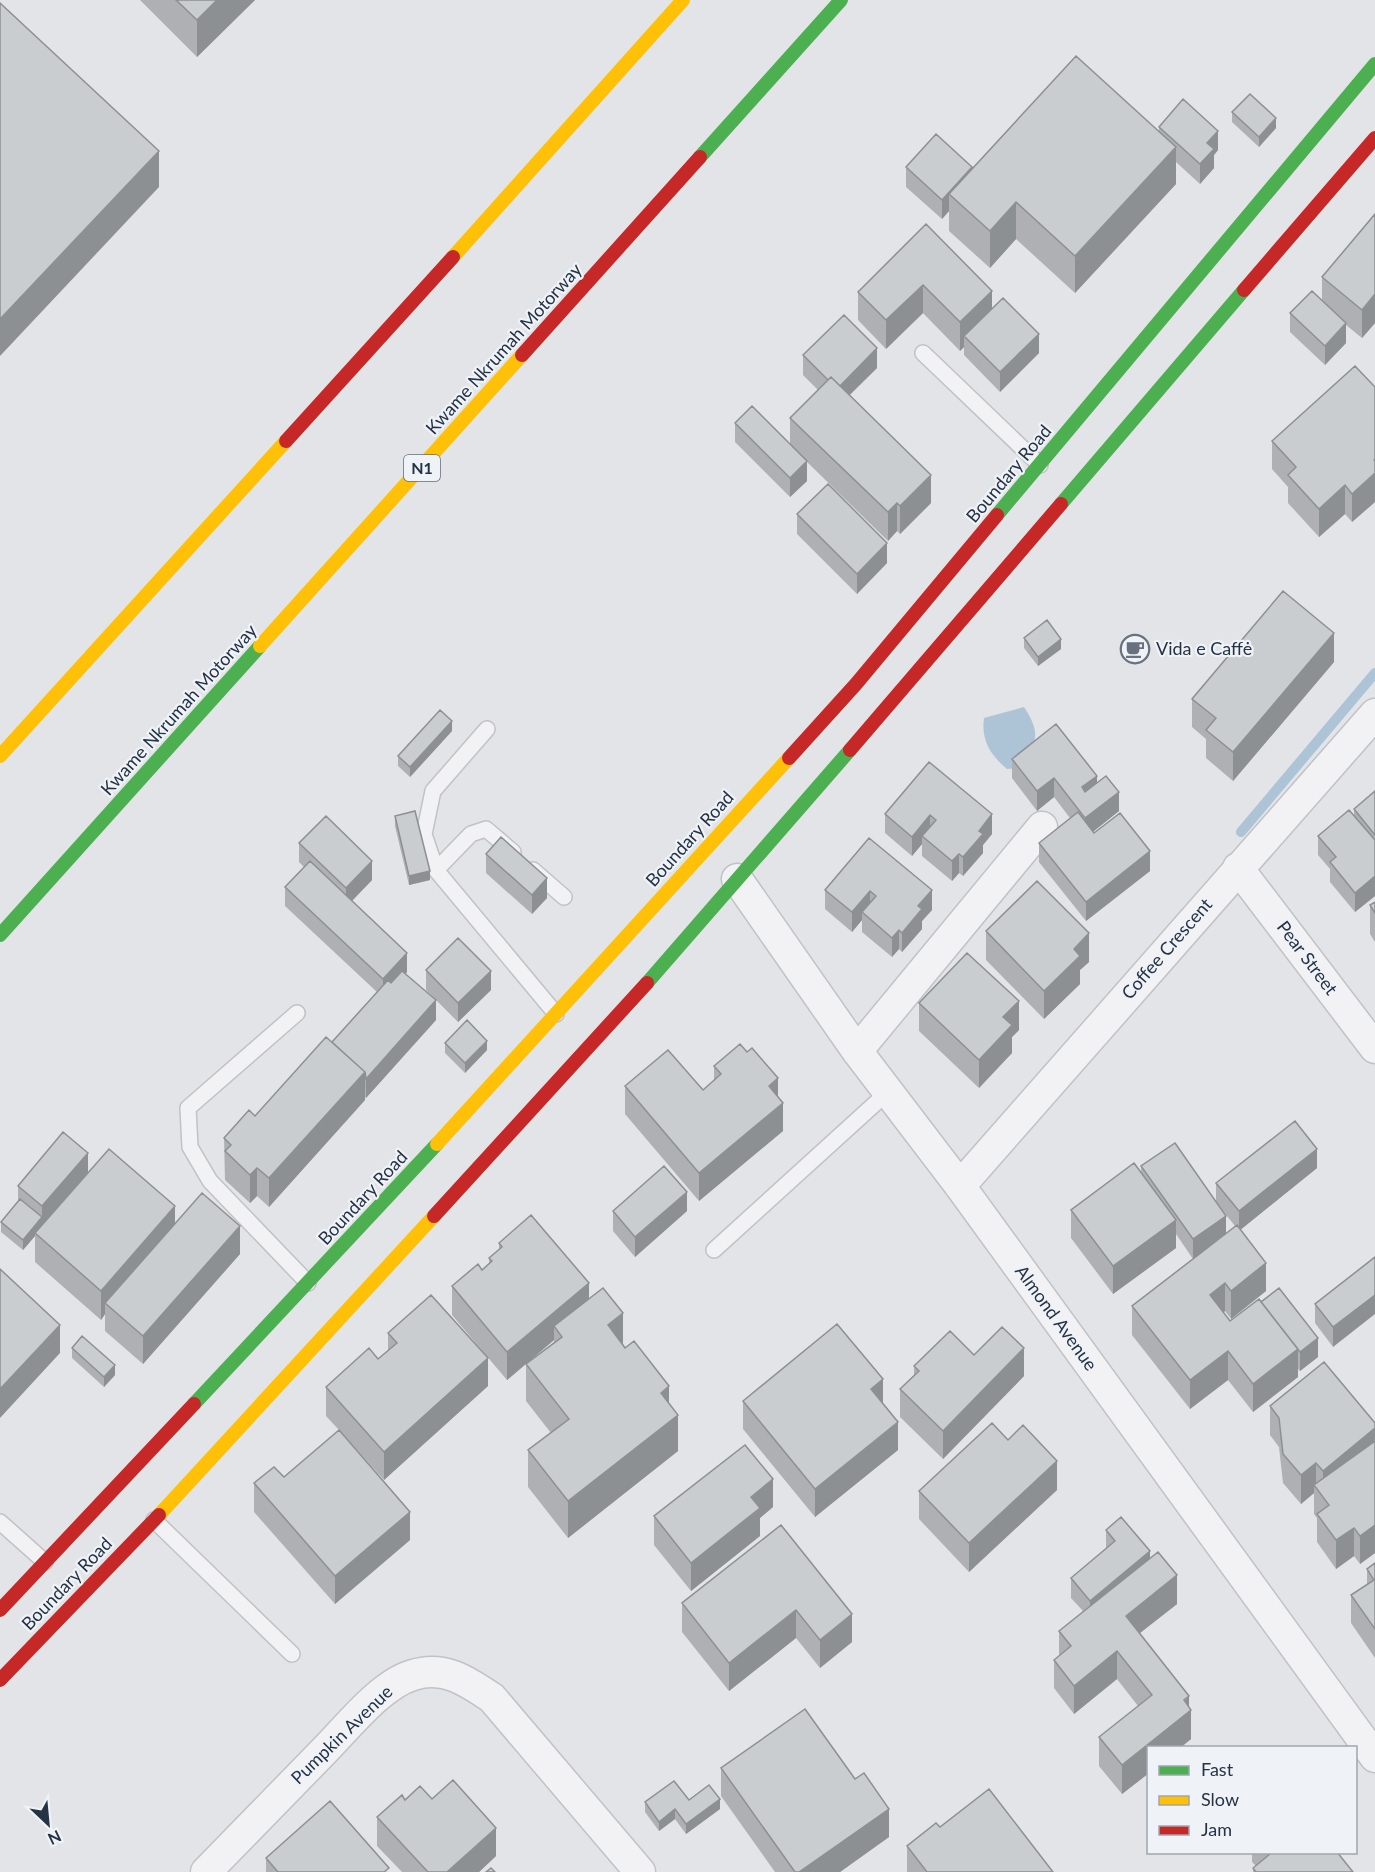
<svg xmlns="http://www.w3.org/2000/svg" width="1375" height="1872" font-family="Lato,sans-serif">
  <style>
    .water { fill: #adc3d6 }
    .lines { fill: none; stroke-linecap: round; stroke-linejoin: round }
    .stream { stroke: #adc3d6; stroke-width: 10 }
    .lane-casing { stroke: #c0c2c5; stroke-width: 18 }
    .street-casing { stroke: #c0c2c5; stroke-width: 33 }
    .lane { stroke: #f2f2f4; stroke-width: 15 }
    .street { stroke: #f2f2f4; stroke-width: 30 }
    .fast { stroke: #4caf50; stroke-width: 14 }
    .slow { stroke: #ffc107; stroke-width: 14 }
    .jam { stroke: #c62828; stroke-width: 14 }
    .wall { fill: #aeb0b3; fill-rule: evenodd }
    .shaded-wall { fill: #8d9092 }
    .building { fill: #cacdd0; stroke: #8d9092; stroke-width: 1.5 }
    .labels { text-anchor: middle; stroke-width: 4.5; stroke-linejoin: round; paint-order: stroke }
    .shield { fill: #eff3f7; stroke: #626d7a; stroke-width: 1.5 }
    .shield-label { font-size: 16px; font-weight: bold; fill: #263344 }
    .street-label { font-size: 18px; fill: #263344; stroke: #eff3f7 }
    .poi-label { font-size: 18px; fill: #263344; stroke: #eff3f7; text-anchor: start }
  </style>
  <rect width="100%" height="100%" fill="#e2e4e7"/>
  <!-- water -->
  <path class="water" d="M1024,707c18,28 13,36 -6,61l-11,1c-17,-14 -26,-29 -23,-51z"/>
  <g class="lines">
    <!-- stream -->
    <path class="stream" d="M1241,832l134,-159"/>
    <!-- lane casing -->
    <g class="lane-casing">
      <path id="lane" d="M923,353l117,112
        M487,729l-54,62 -9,43 12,36 120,144
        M436,870l35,-36 15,-5 27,23
        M533,870l31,27
        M297,1013l-109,95 2,39 20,34 98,102
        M714,1250l175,-159
        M154,1520l138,134
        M0,1522l45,40"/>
    </g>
    <!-- street casing -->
    <g class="street-casing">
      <path id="street" d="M1238,868l137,180
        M737,879l120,172 103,135 415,571
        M857,1051l185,-224
        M960,1186l415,-472
        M206,1872c39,-40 78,-80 118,-121 23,-23 57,-67 89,-76 31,-10 54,6 79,23l148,174"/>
    </g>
    <!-- lane -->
    <use href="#lane" class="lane"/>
    <!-- street -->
    <use href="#street" class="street"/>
    <!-- fast -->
    <path class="fast" d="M700,157l141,-157
      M1061,504l183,-214
      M997,515l378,-451
      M0,935l260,-289
      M647,983l203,-233
      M194,1404l243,-260"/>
    <!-- slow -->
    <path class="slow" d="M453,257l230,-257
      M260,646l262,-291
      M0,756l286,-315
      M437,1144l352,-386
      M159,1515l275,-299"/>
    <!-- jam -->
    <path class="jam" d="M1244,290l131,-152
      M522,355l178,-198
      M286,441l167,-184
      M850,750l211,-246
      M789,758l67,-74 141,-169
      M434,1216l213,-233
      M0,1610l194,-206
      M0,1680l159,-165"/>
  </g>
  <!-- wall -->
  <path class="wall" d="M140,0h115l-58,57z
    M1232,112l44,16 -17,19 -27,-25z
    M1159,127l59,23 -4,5v13l-14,16 -24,-22v22l-101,109 -59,-54 -26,29 -41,-37v-20l-7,8 -36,-32v-20l66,2 187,-37z
    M1375,214v109l-13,15 -16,-13v18l-21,22 -35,-33v-19l32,-13v-23z
    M926,224l66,84 47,45 -39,39 -36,-37v-8l-4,4 -37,-38 -37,36 -28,-29v-28z
    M803,355l74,13 -27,27 81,108 -31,31 -3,-3 -9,10 -81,-79v19l-17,16 -55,-55v-19l55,21v-26l28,-28 -15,-15z
    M1375,387v115l-23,20 -7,-8 -26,23 -31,-34v-16l-16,-18v-28z
    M797,514l90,49 -30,31 -60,-60z
    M1024,638l37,11 -23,17 -14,-18z
    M1334,662l-101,119 -27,-23v-19l-14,-12v-28z
    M452,731l-42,46 -12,-11v-10z
    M1012,759l85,24 22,28 -26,21 57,39 -64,50 -47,-59v-19l31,-25 -16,-21 -17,14 -25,-33z
    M929,762l63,72 -9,11v8l-20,23 -4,-3 -7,8 -30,-25v-12l-10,12 -27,-23v-19z
    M1375,791v105l-20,16 -25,-30v-13l-12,-14v-19l36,-21v-6z
    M395,816l35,64 -21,5 -14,-59z
    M869,838l63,72 -10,11v8l-20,23 -3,-3 -7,8 -30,-25v-12l-10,12 -27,-23v-19z
    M299,843l73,37 -20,21 55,71 -1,2 30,46 -70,78 -1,-1v3l-96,107 -12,-11 -7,7 -25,-23 -1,-42 31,-22 77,-74 45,-50 -92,-86v-19l19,-20 -5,-5z
    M486,854l61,44 -15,16 -46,-41z
    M1375,902v40l-5,-8v-29z
    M986,931l103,31 -9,8v14l-36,35 -58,-59z
    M426,970l65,20 -33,32 -32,-32z
    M919,1003l100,27 -7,7v16l-33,35 -60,-57z
    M445,1043l42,7 -22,23 -20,-20z
    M714,1066l64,30 5,35 -84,70 -74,-87v-28l78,4 11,-9z
    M1141,1166l75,35v-18l101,-15 -77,62 26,61 -35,28 -6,-8 -1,1 6,9 31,-19 57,55 -18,14 -2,-2v8l-45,35 -25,-32 -38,29 -58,-74v-29l61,-47 -17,-25v14l-63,46 -42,-56v-28l70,-37zM1223,1211l12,15 -9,8z
    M88,1172l87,51 65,31 -97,110 -38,-33v-17l-4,6 -66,-58v-26l-12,14 -22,-18v-10l17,-21v-15z
    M613,1211h74l-52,46 -22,-26z
    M499,1243l90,57 80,103 9,48 -110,87 -40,-51v-37l23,-17 -25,-32v-37l28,-22v-2l-47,40 -55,-65v-29l30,-16 7,-6v-6l10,-9z
    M1375,1257l-42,90 -18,-24v-19z
    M388,1333l100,53 -104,94 -43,-48 69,108 -75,64 -81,-92v-29l30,-6 55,-47 -13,-14v-29l52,-28 10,-9z
    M72,1348l43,27 -11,12 -32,-29z
    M974,1355l50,21 -81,83 -43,-42v-28l14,-14v-9z
    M743,1401l140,2 15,47 -83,67 -72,-88z
    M1270,1406l105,17v130l-15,11 -6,-8 -18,13 -19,-27v-24l-3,-4v-21l-13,11 -18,-21 -4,-36 -9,-12z
    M1057,1490l-88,82 -50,-53v-28z
    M773,1507l-13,11v18l-69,55 -37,-46v-29z
    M781,1525l71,117 -32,26 -24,-30 -67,53 -47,-59v-29z
    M1106,1530l44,29 27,45 -37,29 49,75 2,31 -11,9h-31v25l-27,21 -23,-28v-29l39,-31 -21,-27 -43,35 -20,-26v-28l5,-4v-25l24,-20 -12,-13v-20l35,-30z
    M1375,1563v95l-24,-35v-28l16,-10v-16z
    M721,1768l168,69 -49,35h-65l-54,-76z
    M432,1799l64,57 -17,16h-77l-25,-26v-29l28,-17z
    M645,1802l75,7 -34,25 -11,-15 -16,12 -14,-19z
    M940,1827l113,45h-146v-26z
    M1252,1852h88v5l13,15h-100v-4l3,-2 -4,-4z
    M266,1858l123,14h-123z"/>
  <!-- shaded-wall -->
  <path class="shaded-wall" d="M217,0h38l-58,57v-37z
    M1276,118v10l-17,19v-10z
    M1218,131v19l-4,5v13l-14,16v-20l7,-21z
    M1176,147v37l-101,109v-37z
    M159,151v36l-159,169v-37z
    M972,167v19l-23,8v17l-7,8v-19z
    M1016,202v37l-26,29v-37z
    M923,285v28l-37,36v-29z
    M992,291v28l-28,17v11l-4,4v-29z
    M1375,294v29l-13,15v-28z
    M1346,323v20l-21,22v-19z
    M1039,334v19l-39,39v-20z
    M877,348v20l-41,40v-19z
    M1375,459v43l-23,20v-28z
    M807,461v20l-17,16v-19z
    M931,475v28l-31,31v-28z
    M1345,485v29l-26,23v-28z
    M897,503v28l-9,10v-29z
    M887,543v20l-30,31v-20z
    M1334,633v29l-101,119v-29z
    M1061,639v10l-23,17v-9z
    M452,721v10l-42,46v-10z
    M1097,776v19l-15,12v-20z
    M1054,778v19l-17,14v-20z
    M1119,792v19l-34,27v-20z
    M992,814v20l-9,11v8l-20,23v-19l16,-26z
    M930,815v20l-8,1v8l-10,12v-19z
    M1150,851v20l-64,50v-19z
    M959,854v19l-7,8v-20z
    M372,861v19l-26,27v-19z
    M430,871v9l-21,5v-9z
    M1375,876v20l-20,16v-19z
    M547,878v20l-15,16v-19z
    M932,890v20l-10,11v8l-20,23v-19l16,-27z
    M870,891v20l-8,1v8l-10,12v-20z
    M899,930v19l-7,8v-19z
    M1089,933v29l-9,8v14l-36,35v-28l30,-42z
    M407,953v19l-24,26v-19z
    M491,971v19l-33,32v-19z
    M436,1000v20l-70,78v-19z
    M1019,1001v29l-7,7v16l-33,35v-28l24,-43z
    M487,1041v9l-22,23v-10z
    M365,1072v28l-96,107v-29z
    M778,1078v29l-9,-21z
    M783,1103v28l-84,70v-28z
    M1317,1149v19l-78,63v-20z
    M88,1153v20l-46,53v-20z
    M257,1168v28l-7,7v-28z
    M687,1192v19l-52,46v-20z
    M175,1206v29l-70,68v11l-4,6v-29z
    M1226,1216v19l-33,24v-20z
    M42,1217v10l-7,6v3l-12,14v-10z
    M1176,1220v28l-63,46v-28z
    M240,1226v28l-97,110v-28z
    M1266,1263v28l-35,28v-28z
    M589,1283v28l-35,15v14l-47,40v-28z
    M1225,1283v28l-15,12v-28z
    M1375,1295v19l-42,33v-20z
    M623,1313v37l-15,-25z
    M60,1325v28l-60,65v-29z
    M1318,1338v19l-18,14v-19z
    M1024,1348v28l-81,83v-28z
    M1298,1349v28l-45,35v-28z
    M1228,1351v29l-38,29v-29z
    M488,1358v28l-104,94v-28z
    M115,1365v10l-11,12v-10z
    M883,1379v29l-12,-19z
    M669,1386v35l9,-6v36l-110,87v-37l93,-108z
    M898,1422v28l-83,67v-28z
    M1375,1428v28l-52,41v-26z
    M1057,1461v29l-88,82v-29z
    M1316,1463v26l-2,-4v8l-13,11v-29z
    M773,1479v28l-13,11v18l-69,55v-28l60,-66z
    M410,1512v28l-75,64v-28z
    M1375,1525v28l-15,11v-28z
    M1354,1528v28l-18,13v-29z
    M1150,1551v19l-60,50v-19z
    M1177,1575v29l-51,40v-28z
    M796,1610v28l-67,53v-28z
    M852,1614v28l-32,26v-28z
    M1117,1651v28l-43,35v-28z
    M1189,1696v16l2,-2v29l-11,9h-31v25l-27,21v-29z
    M720,1799v10l-34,25v-10z
    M675,1809v10l-16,12v-9z
    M889,1809v28l-49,35h-41z
    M496,1828v28l-17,16h-32z"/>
  <!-- building -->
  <path class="building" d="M176,0h41l-20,20z
    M0,3l159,148 -159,168z
    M1076,56l100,91 -101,109 -59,-54 -26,29 -41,-37z
    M1250,94l26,24 -17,19 -27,-25z
    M1183,99l35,32 -11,12 7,6 -14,15 -41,-37z
    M936,134l36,33 -30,33 -36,-33z
    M1375,214v80l-13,16 -40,-33z
    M926,224l66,67 -32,31 -37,-37 -37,35 -28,-28z
    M1312,291l34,32 -21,23 -35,-33z
    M1003,298l36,36 -39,38 -36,-36z
    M844,315l33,33 -37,38 -9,-9 -3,3 -25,-25z
    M1355,366l20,21v72l-1,1 1,1v12l-23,21 -7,-9 -26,24 -31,-34 8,-8 -24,-26z
    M831,377l100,98 -31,31 -3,-3 -9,9 -98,-94z
    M752,406l55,55 -17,17 -55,-55z
    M828,484l59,59 -30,31 -60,-60z
    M1283,591l51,42 -101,119 -27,-22 10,-12 -24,-19z
    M1047,620l14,19 -23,18 -14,-19z
    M440,710l12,11 -42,46 -12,-11z
    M1056,724l41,52 -15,11 3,5 21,-16 13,16 -34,26 -31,-40 -17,13 -25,-32z
    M929,762l63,52 -13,17 4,3 -20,23 -4,-3 -7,7 -30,-25 14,-16 -6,-5 -18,22 -27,-23z
    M1375,791v44l-21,-26z
    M1349,810l26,30v36l-20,17 -25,-31 6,-5 -18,-21z
    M415,811l15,60 -21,5 -14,-60z
    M1078,812l16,21 26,-20 30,38 -64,51 -47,-59z
    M326,816l46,45 -26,27 -47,-45z
    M501,837l46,41 -15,17 -46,-41z
    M869,838l63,52 -14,16 4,3 -20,24 -3,-3 -7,8 -30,-26 14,-16 -6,-5 -18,21 -27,-22z
    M310,861l97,92 -24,26 -98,-92z
    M1037,881l52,52 -15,16 6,7 -36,35 -58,-60z
    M1375,902v11l-5,-8z
    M458,938l33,33 -33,32 -32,-33z
    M967,953l52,48 -16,16 9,8 -33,35 -60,-57z
    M402,971l34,29 -70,79 -1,-7 -33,-30 56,-62 3,3z
    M467,1020l20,21 -22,22 -20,-20z
    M326,1037l39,35 -96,106 -12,-10 -7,7 -25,-24 6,-6 -7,-7 25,-28 6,6z
    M740,1044l7,8 5,-4 26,30 -9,8 14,17 -84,70 -74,-87 43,-36 35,40 18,-16 -7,-8z
    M1295,1121l22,28 -78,62 -23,-28z
    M63,1132l25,21 -46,53 -24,-20z
    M1175,1143l51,73 -33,23 -52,-73z
    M109,1149l66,57 -74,85 -66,-58z
    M1134,1163l42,57 -63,46 -42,-56z
    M664,1166l23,26 -52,45 -22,-26z
    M202,1193l38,33 -97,110 -38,-33z
    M20,1199l22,18 -19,23 -22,-18z
    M531,1215l58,68 -82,69 -55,-66 26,-22 4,6 10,-9 -3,-3 13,-11 -3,-4z
    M1237,1225l29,38 -35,28 -6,-8 -15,12 20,26 29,-22 39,50 -45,35 -25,-33 -38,29 -58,-74z
    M1375,1257v38l-42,32 -18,-23z
    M0,1269l60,56 -60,64z
    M603,1288l20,25 -15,12 17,23 9,-7 35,45 -8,7 17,22 -110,86 -40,-51 41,-31 -43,-55 36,-27 -8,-11z
    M1279,1288l39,50 -18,14 -39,-50z
    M431,1295l57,63 -104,94 -58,-65 43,-39 9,11 19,-16 -9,-10z
    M837,1324l46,55 -12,10 27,33 -83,67 -72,-88z
    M1002,1327l22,21 -81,83 -43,-42 19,-18 -5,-5 36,-35 24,24z
    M82,1336l33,29 -11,12 -32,-29z
    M1324,1362l51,61v5l-52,43 -7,-8 -15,12 -18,-21 -4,-36 -9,-12z
    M992,1423l16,17 15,-15 34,36 -88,82 -50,-52z
    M339,1430l71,82 -75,64 -81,-93 20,-16 10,10z
    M1375,1441v84l-15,11 -6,-8 -18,12 -19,-26 12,-9 -15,-20z
    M745,1445l28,34 -22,18 9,11 -69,55 -37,-47z
    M1121,1517l29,34 -60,50 -19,-23 44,-37 -9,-11z
    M781,1525l71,89 -32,26 -24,-30 -67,53 -47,-60z
    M1158,1552l19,23 -51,41 63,80 -5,4 7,10 -69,55 -23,-28 53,-42 -35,-44 -43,35 -20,-26 17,-14 -12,-15z
    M1375,1563v66l-24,-34 23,-15 -7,-11z
    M805,1709l50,70 9,-6 25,36 -90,63h-4l-74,-104z
    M453,1780l43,48 -49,44h-19l-51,-55 25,-22 3,5 15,-14 12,13z
    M674,1781l15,19 20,-15 11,14 -34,25 -11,-15 -16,13 -14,-20z
    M989,1789l64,83h-126l-20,-26 29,-23 4,4z
    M330,1801l59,67 -5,4h-106l-12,-14z
    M1268,1852h69l16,20h-97l-3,-4 17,-14z
    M491,1868l4,4h-9z"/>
  <!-- icons -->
  <defs>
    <g id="cafe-ring" transform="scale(1.5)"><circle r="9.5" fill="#eff3f7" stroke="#68717d" stroke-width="1.5"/><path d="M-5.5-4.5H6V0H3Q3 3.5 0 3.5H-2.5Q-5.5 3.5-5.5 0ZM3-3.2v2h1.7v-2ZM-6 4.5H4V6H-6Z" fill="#68717d"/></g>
  </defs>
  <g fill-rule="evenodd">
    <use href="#cafe-ring" x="1135" y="649"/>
  </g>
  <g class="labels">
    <!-- shield labels -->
    <rect class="shield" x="404" y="455" width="36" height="26" rx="4.5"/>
    <g class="shield-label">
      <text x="422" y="474">N1</text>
    </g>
    <!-- street labels -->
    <g class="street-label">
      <text transform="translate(504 349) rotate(-48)" y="6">Kwame Nkrumah Motorway</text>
      <text transform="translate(1009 474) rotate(-50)" y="6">Boundary Road</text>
      <text transform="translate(179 710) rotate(-48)" y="6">Kwame Nkrumah Motorway</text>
      <text transform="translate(690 839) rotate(-48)" y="6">Boundary Road</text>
      <text transform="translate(1167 949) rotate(-49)" y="6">Coffee Crescent</text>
      <text transform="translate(1307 958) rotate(53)" y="6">Pear Street</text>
      <text transform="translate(363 1198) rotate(-47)" y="6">Boundary Road</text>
      <text transform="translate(1056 1318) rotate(54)" y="6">Almond Avenue</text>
      <text transform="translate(67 1584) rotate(-46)" y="6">Boundary Road</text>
      <text transform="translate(342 1735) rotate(-44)" y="6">Pumpkin Avenue</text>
    </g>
    <!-- poi labels -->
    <g class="poi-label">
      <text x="1156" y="655">Vida e Caffė</text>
    </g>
  </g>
  <!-- legend -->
  <rect x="1147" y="1746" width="210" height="108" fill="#eff3f7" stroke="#9fa6af" stroke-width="1.5"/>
  <rect x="1159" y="1766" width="30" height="9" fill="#4caf50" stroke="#9fa6af" stroke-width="1.5"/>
  <text x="1201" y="1776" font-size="18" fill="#263344">Fast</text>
  <rect x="1159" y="1796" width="30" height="9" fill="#ffc107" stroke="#9fa6af" stroke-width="1.5"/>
  <text x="1201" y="1806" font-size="18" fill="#263344">Slow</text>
  <rect x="1159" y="1826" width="30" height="9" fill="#c62828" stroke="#9fa6af" stroke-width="1.5"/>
  <text x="1201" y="1836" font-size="18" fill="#263344">Jam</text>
  <!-- north arrow -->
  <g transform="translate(48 1824) rotate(154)" stroke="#eff3f7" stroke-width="4.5" paint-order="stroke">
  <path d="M0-4.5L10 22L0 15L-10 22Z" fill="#263344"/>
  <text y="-9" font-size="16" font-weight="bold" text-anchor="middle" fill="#263344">N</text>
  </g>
</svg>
